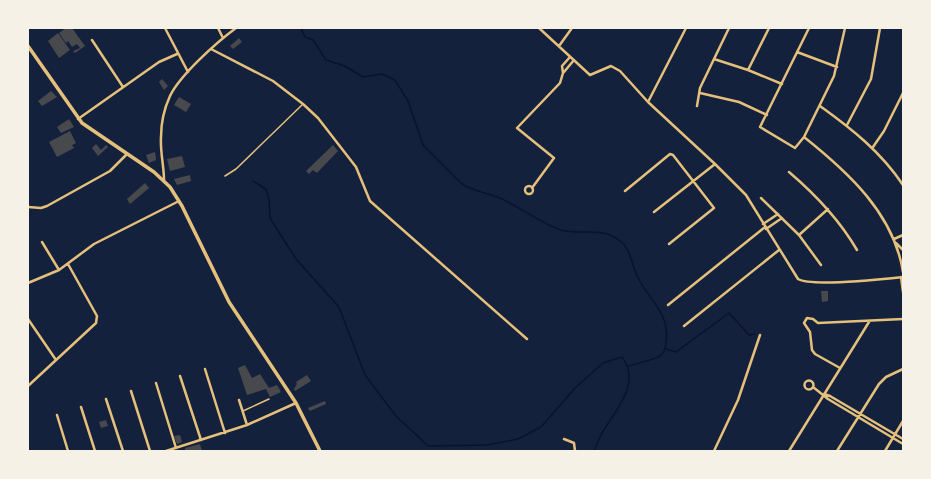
<svg xmlns="http://www.w3.org/2000/svg" width="931" height="479" font-family="'DejaVu Sans',sans-serif">
  <style>
    .lines { fill: none; stroke-linecap: round; stroke-linejoin: round }
    .stream { stroke: #0b132b; stroke-width: 1.5 }
    .building { fill: #48494c }
    .service { stroke: #e5c07b; stroke-width: 1.5 }
    .minor { stroke: #e5c07b; stroke-width: 2.5 }
    .secondary { stroke: #e5c07b; stroke-width: 3.5 }
  </style>
  <rect width="100%" height="100%" fill="#14213d"/>
  <g class="lines">
    <!-- stream -->
    <path class="stream" d="M301,28l4,9 8,3 13,20 19,6 18,11 19,-3 13,6 13,21 15,44 39,39c13,8 27,9 40,15 19,9 40,25 59,31 18,5 37,-2 53,7 18,9 16,25 24,41 12,23 32,35 28,64 0,6 -2,12 -8,15 -9,4 -20,6 -29,9
      M253,181l13,8 3,11 1,18 26,41 43,48 26,68 31,41 32,30 59,-1 31,-6 23,-12 34,-39 28,-25 19,-6c20,26 -7,54 -20,76 -3,6 -5,12 -8,18
      M666,349l10,3 53,-39 20,22 6,-1"/>
  </g>
  <!-- building -->
  <path class="building" d="M66,28h6l13,18 -10,7 -2,-2 7,-3 -3,-4 -5,3 -4,-6 -2,2 -7,-10z
    M58,33l12,17 -11,8 -11,-17z
    M239,38l3,4 -9,7 -3,-3z
    M162,79l6,7 -4,4 -5,-8z
    M51,91l6,6 -15,9 -4,-5z
    M179,97l12,7 -5,8 -12,-7z
    M69,119l5,8 -13,6 -4,-6z
    M70,131l6,12 -4,2 2,3 -17,9 -8,-15z
    M96,144l5,6 5,-5 2,2 -10,9 -6,-8z
    M333,145l5,6 -21,22 -4,-3 -4,4 -3,-3z
    M155,152l1,8 -7,3 -3,-8z
    M182,156l3,11 -15,4 -3,-12z
    M190,175l1,6 -14,4 -3,-6z
    M145,183l4,5 -19,16 -3,-5z
    M821,291h7v10l-6,1z
    M245,365l7,13 8,-4 9,14 8,-3 4,7 -11,5 -4,-8 -19,6 -9,-27z
    M307,375l4,6 -16,10 -1,-2 3,-5 -1,-2z
    M325,401l1,3 -16,7 -2,-3z
    M106,420l2,6 -7,2 -2,-6z
    M180,435l2,7 -5,2 -3,-8z
    M200,444l2,7h-17v-3z"/>
  <g class="lines">
    <!-- service -->
    <path class="service" d="M225,176l11,-7 67,-65
      M243,411l26,-12"/>
    <!-- minor -->
    <path class="minor" d="M165,28l23,44
      M218,28l5,10
      M539,28l51,47 21,-9 9,5 28,31 67,62 31,31 52,84c13,8 86,0 105,-2
      M809,28l-49,99 35,21 9,-11 30,-61 11,-48
      M92,40l31,47
      M559,46l13,-18
      M211,49l62,32 30,23 15,14 38,49 14,34 157,138
      M797,52l40,15
      M714,59l34,11 34,14
      M748,70l21,-42
      M564,72l10,-12
      M700,93l39,9 28,13
      M648,102l38,-74
      M697,106l3,-18 29,-60
      M820,106c32,23 61,46 83,79
      M78,119l81,-57 18,-8
      M847,125l24,-46 9,-51
      M804,137c44,35 90,77 99,135
      M873,147l11,-16 19,-38
      M789,172c27,23 50,47 68,78
      M164,180c0,-14 -4,-28 -3,-43 0,-14 3,-28 9,-41 10,-21 47,-54 66,-68
      M525 190a4 4 0 1 1 8 0a4 4 0 1 1-8 0Z
      M532,188l22,-30 -37,-30 43,-45 3,-10 -1,-7 8,-9
      M625,191l45,-37 3,1 41,53 -45,36
      M761,198l38,37 22,30
      M28,207l13,1 6,-2 63,-35 17,-17
      M654,212l61,-48
      M763,224l15,-10
      M766,229l16,-11
      M799,235l29,-26
      M894,239l9,-4
      M42,242l17,28
      M896,243l7,7
      M901,277l2,15
      M28,283l31,-13 35,-26 85,-43
      M668,305l97,-78
      M28,319l28,41
      M684,326l95,-76
      M840,368l-25,-14 -3,-4 -2,-18 -6,-9 3,-5 6,1 5,4 85,-4
      M205,369l20,64
      M180,376l21,64
      M804.5 385a4.5 4.5 0 1 1 9 0a4.5 4.5 0 1 1-9 0Z
      M156,383l20,65
      M28,386l68,-63 1,-7 -29,-52
      M813,387l15,12 75,45
      M131,391l19,60
      M824,394l6,2 73,43
      M106,399l17,52
      M239,400l8,25
      M81,407l14,44
      M57,415l11,36
      M564,439l10,4 1,8
      M166,451l81,-26 49,-22
      M714,451l24,-51 22,-65
      M789,451l80,-129
      M837,451l42,-67 7,-7 17,-8
      M885,451l18,-30"/>
    <!-- secondary -->
    <path class="secondary" d="M28,46l54,77 72,49 16,15 12,19 47,96 67,101 24,48"/>
  </g>
  <!-- border -->
  <rect width="931" height="479" fill="none" stroke="#f6f1e7" stroke-width="58"/>
</svg>
